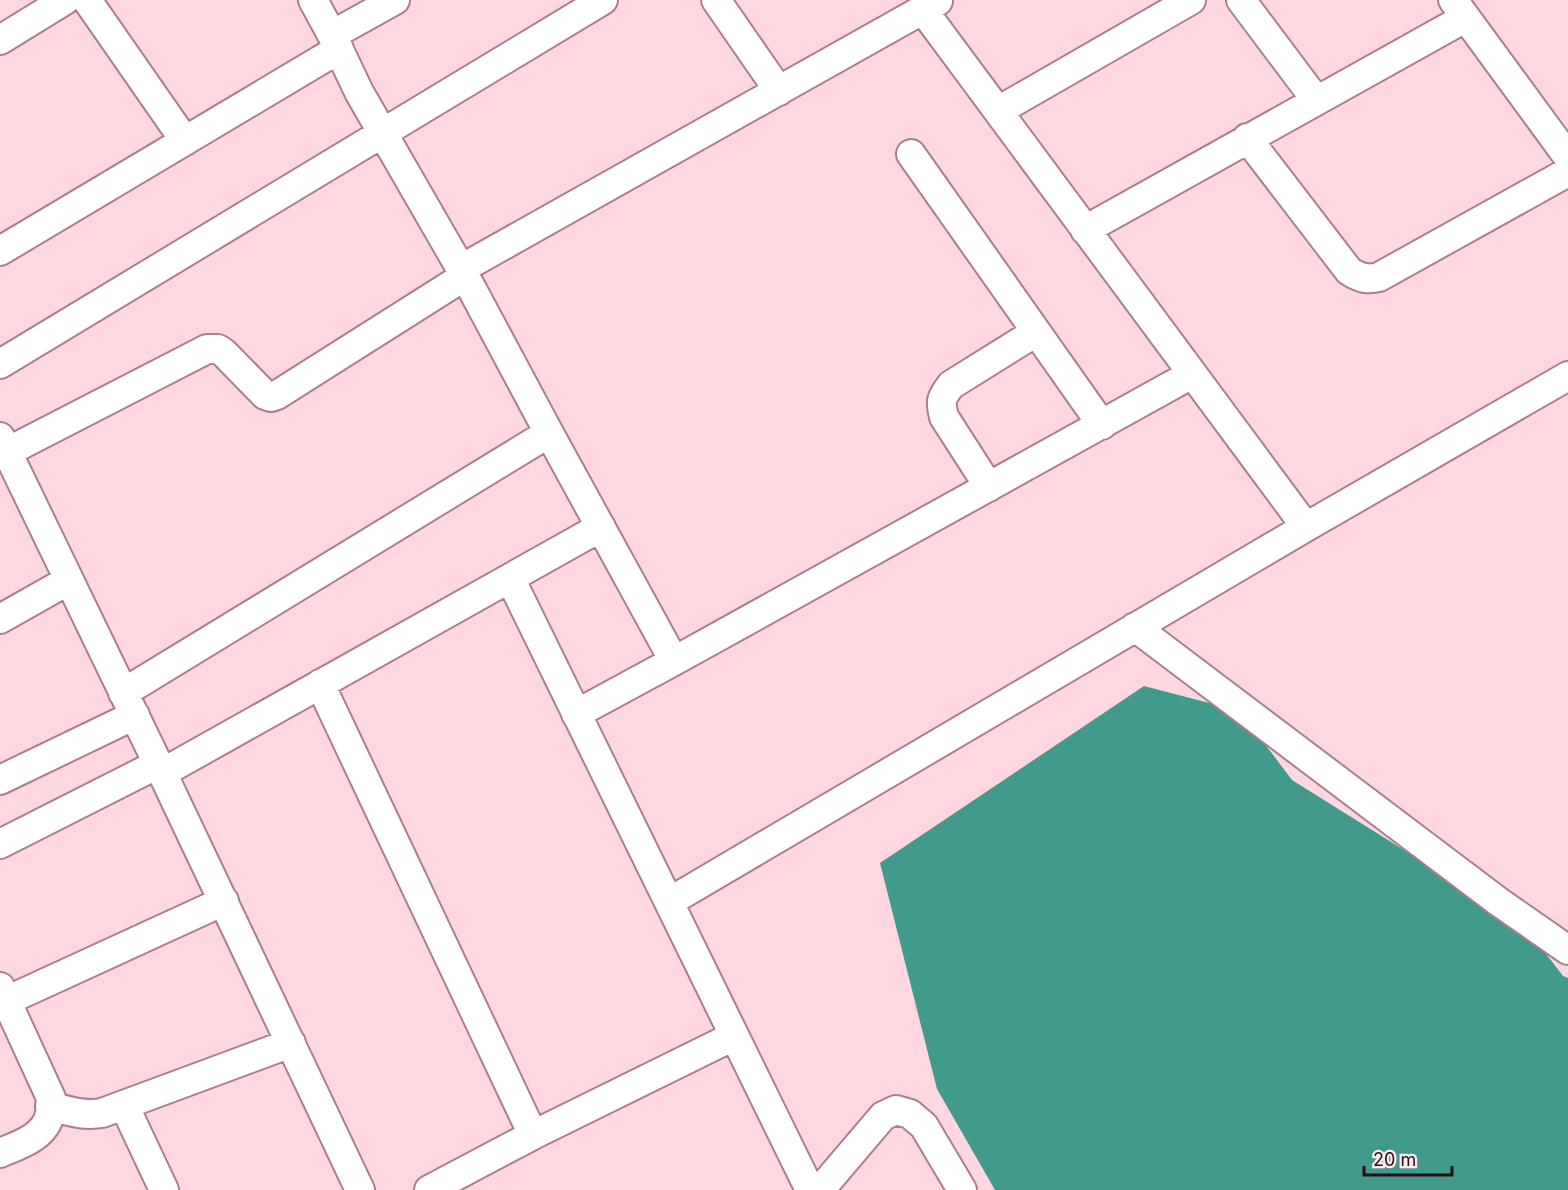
<svg xmlns="http://www.w3.org/2000/svg" width="1568" height="1190" font-family="Inter,sans-serif">
  <style>
    .water { fill: #429a8c }
    .lines { fill: none; stroke-linecap: round; stroke-linejoin: round }
    .minor-casing { stroke: #ab7e8a; stroke-width: 32 }
    .minor { stroke: #fff; stroke-width: 28 }
  </style>
  <rect width="100%" height="100%" fill="#ffd7e1"/>
  <!-- water -->
  <path class="water" d="M1144,686l96,25 52,69 232,145 39,51 5,2v212h-573l-58,-101 -57,-226z"/>
  <g class="lines">
    <!-- minor casing -->
    <g class="minor-casing">
      <path id="minor" d="M87,0l98,141
        M313,0l19,35 27,57 106,184 84,157 125,228
        M716,0l63,91
        M1241,0l75,100
        M1453,0l115,157
        M923,10l383,517
        M332,35l63,-35
        M0,40l65,-40
        M998,111l193,-111
        M1247,138l102,133c11,7 18,9 30,6l189,-105
        M911,154l191,271
        M1085,230l380,-212
        M0,251l339,-202
        M461,269l477,-268
        M0,364l603,-364
        M0,437l158,327 202,426
        M7,452l200,-103h11l6,4 41,42 6,2 6,-2 188,-119
        M989,487l-45,-70c-4,-16 -3,-19 7,-32l85,-53
        M510,578l300,612
        M0,619l69,-39
        M1135,627l364,275 69,48
        M320,684l213,451
        M123,693l426,-260
        M576,714l98,-53 518,-287
        M162,773l439,-246
        M0,780l135,-65
        M0,844l158,-80
        M669,902l637,-375 262,-151
        M0,987l51,111c-1,5 0,10 -1,15 -4,24 -31,32 -50,40
        M6,1001l218,-100
        M124,1105l40,85
        M50,1106c18,5 33,10 52,7l189,-70
        M429,1190l104,-55 201,-99
        M820,1190l63,-74 13,-6 14,4 14,12 38,64"/>
    </g>
    <!-- minor -->
    <use href="#minor" class="minor"/>
  </g>
  <!-- scale -->
  <path d="M1364 1166v9h88v-9" fill="none" stroke="#221116" stroke-width="3"/>
  <text x="1373" y="1166" font-size="18" fill="#221116" stroke="#ffeaef" stroke-width="4.5" paint-order="stroke">20 m</text>
</svg>
